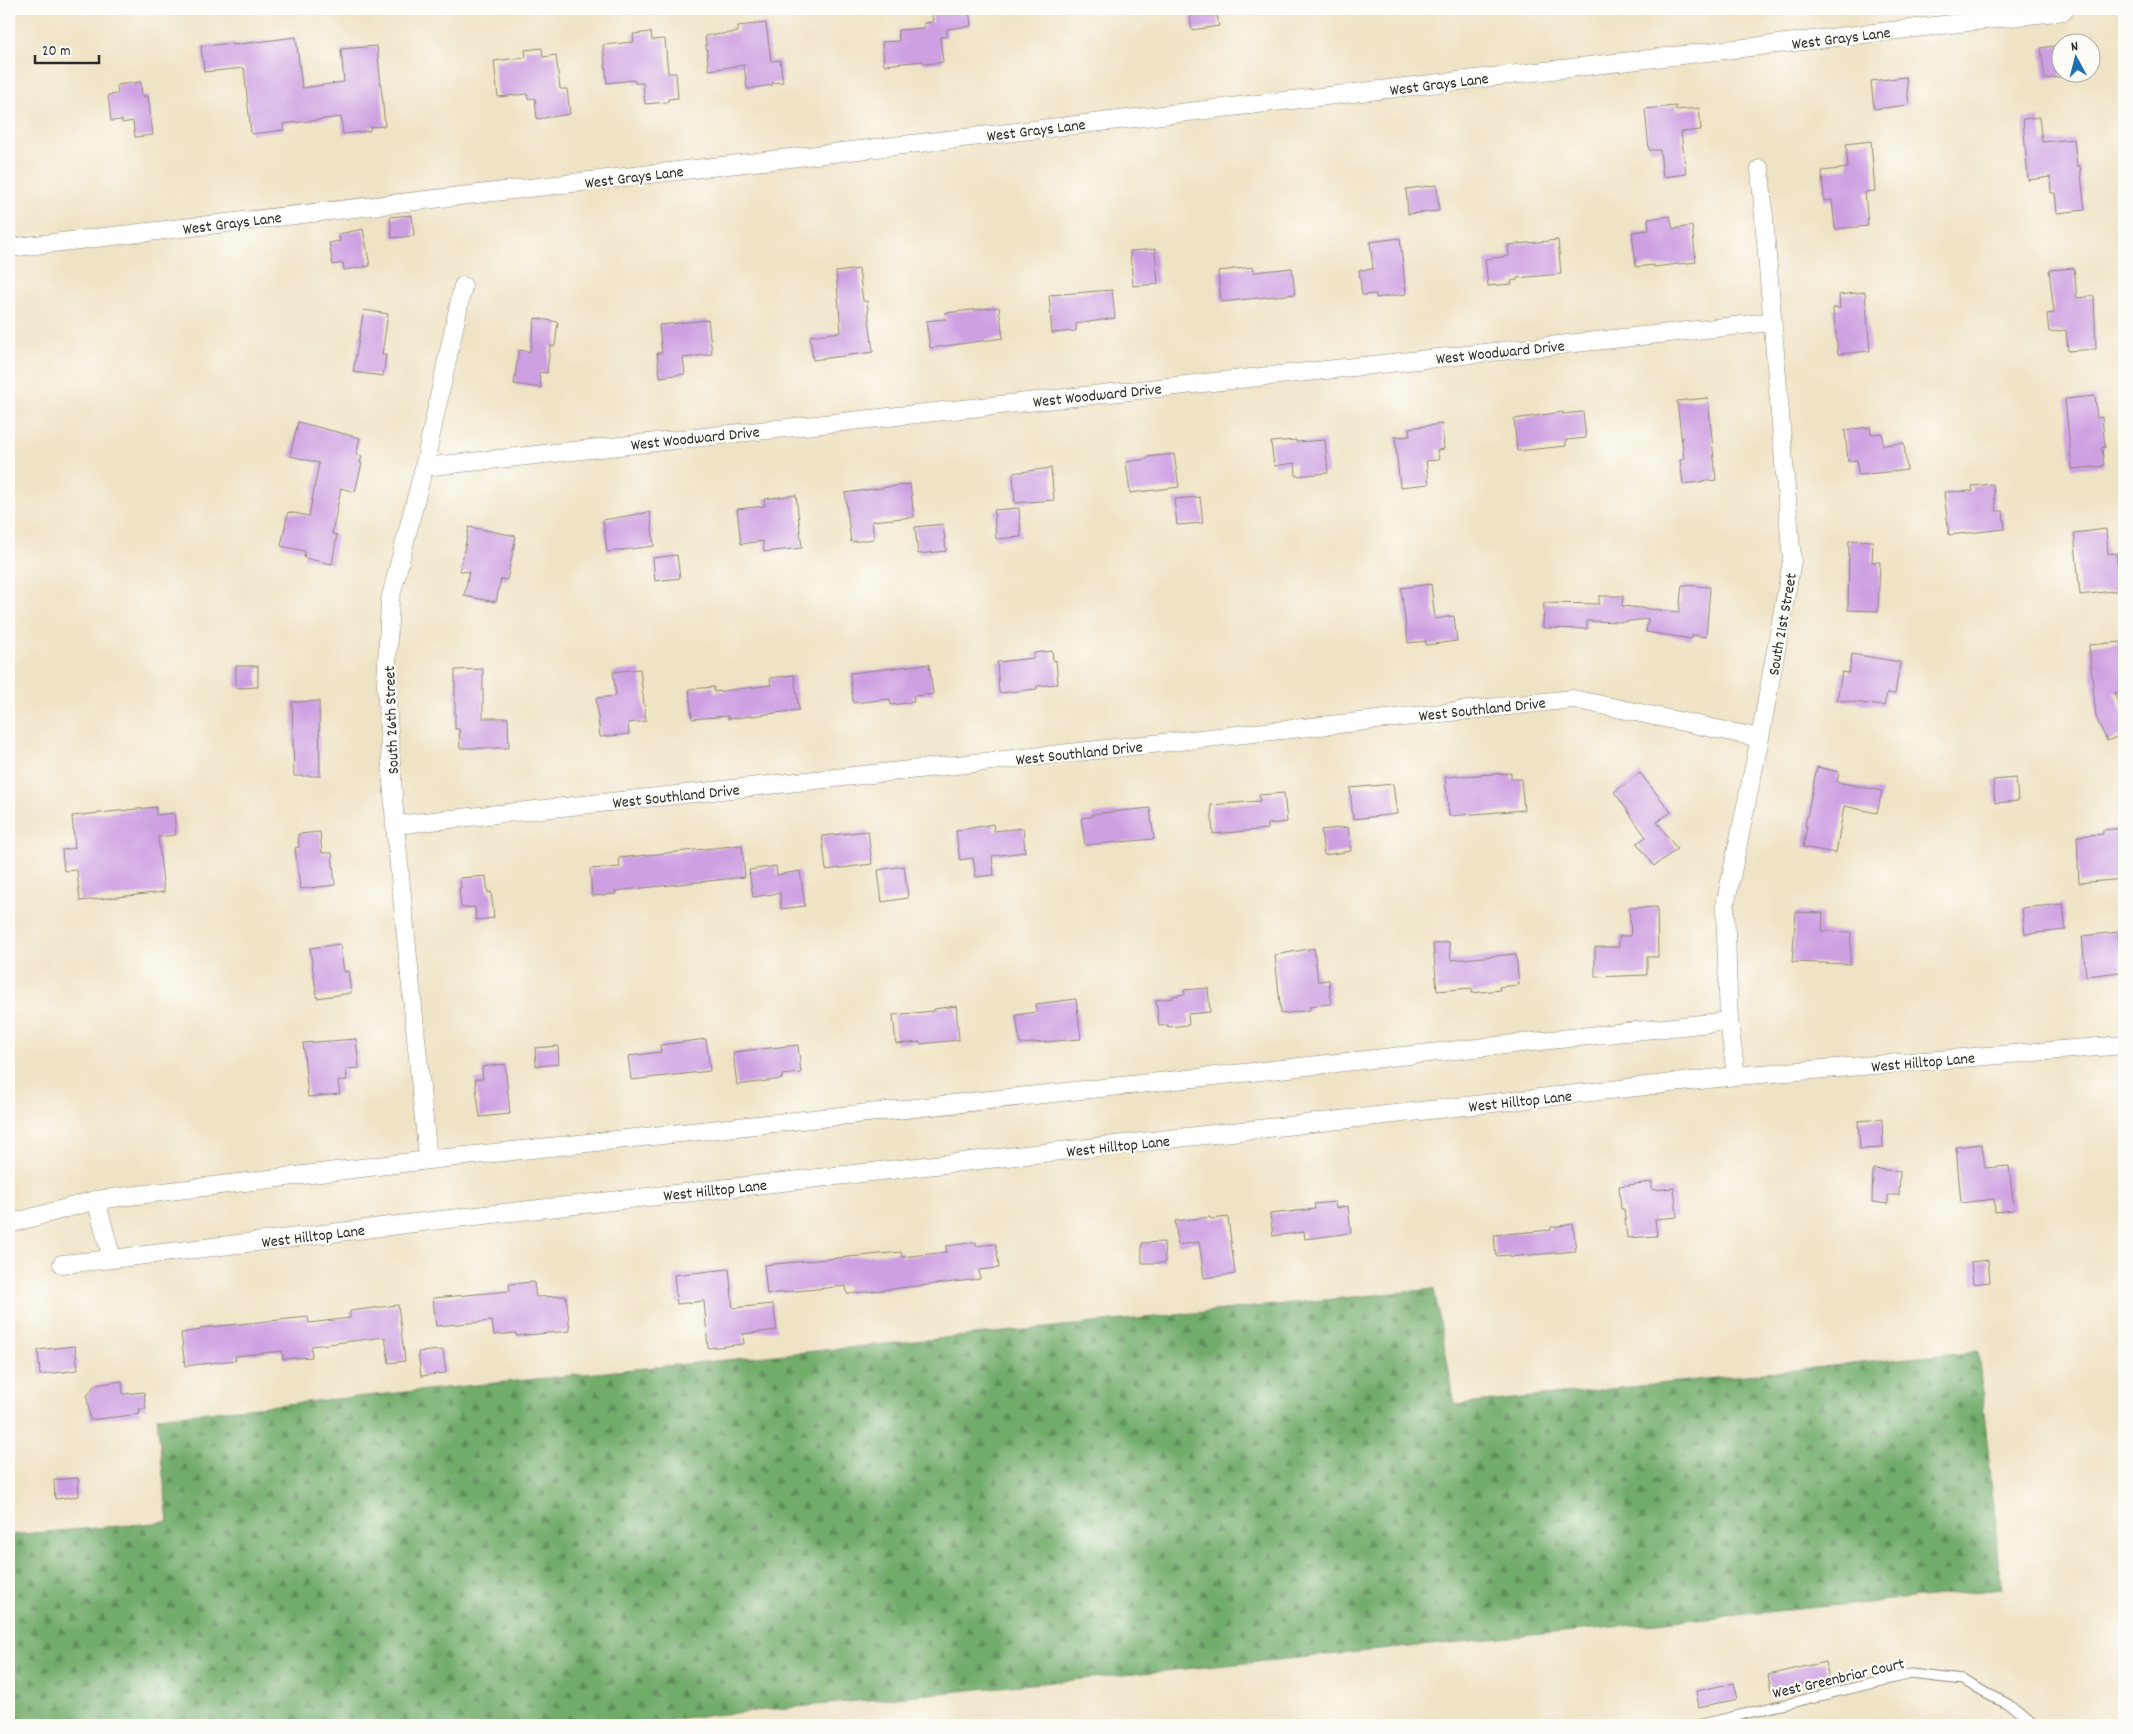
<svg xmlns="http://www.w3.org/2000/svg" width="2133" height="1734" font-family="Dekko,sans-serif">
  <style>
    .forest { fill: url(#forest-firs); stroke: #4e6c4b }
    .building { fill: #cea0e2 }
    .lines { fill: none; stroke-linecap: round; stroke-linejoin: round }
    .service-casing { stroke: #8d8778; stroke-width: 11 }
    .minor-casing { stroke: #8d8778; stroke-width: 19 }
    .service { stroke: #fff; stroke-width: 9 }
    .minor { stroke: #fff; stroke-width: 18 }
    .labels { text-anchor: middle; stroke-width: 4.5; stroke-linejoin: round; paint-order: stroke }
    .street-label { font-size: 16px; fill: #2b2b2b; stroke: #fdfcf7 }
  </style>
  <defs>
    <pattern id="forest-firs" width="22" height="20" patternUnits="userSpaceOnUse" patternTransform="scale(1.25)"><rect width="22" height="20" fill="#71ac6b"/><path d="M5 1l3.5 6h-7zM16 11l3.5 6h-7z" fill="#5d8c58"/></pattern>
  </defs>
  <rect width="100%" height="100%" fill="#fdfcf7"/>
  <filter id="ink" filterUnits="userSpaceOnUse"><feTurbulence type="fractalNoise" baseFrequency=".02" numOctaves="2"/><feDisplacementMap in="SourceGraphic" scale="10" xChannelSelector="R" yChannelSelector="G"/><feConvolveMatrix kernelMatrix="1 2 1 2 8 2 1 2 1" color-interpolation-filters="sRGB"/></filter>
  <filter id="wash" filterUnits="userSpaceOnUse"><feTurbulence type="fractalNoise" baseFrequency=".0096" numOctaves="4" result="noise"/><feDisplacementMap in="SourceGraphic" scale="20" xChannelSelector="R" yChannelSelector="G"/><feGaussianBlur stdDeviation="1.12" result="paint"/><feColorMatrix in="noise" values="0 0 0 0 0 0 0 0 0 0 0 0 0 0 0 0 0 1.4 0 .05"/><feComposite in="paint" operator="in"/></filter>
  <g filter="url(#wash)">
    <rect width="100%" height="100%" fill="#efe3c5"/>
    <!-- forest -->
    <path class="forest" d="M1434,1289l21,116 523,-54 24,238 -1390,136h-603v-190l159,-13 -11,-105z"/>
    <g id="blocks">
      <!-- building -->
      <path class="building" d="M931,9h38l2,17 -24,3v8h-7l3,25 -19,2 -1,-3 -39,4 -2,-23 17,-1 -1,-11 26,-2v-5l9,-1z
        M1189,9h27l3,17 -27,4z
        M766,23l5,38 9,-1 3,22 -11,1 1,2 -26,4 -3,-24 -35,5 -4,-34 33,-4v-6z
        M651,32l1,8 13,-1 3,34h8l2,25 -10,1v3l-23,2 -2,-21h-8l-1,-3 -27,3 -4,-38 31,-3 -1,-8z
        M296,37l6,51 42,-6 -3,-33 36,-3 8,80 -15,1v4l-27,3 -2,-17 -58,7 1,6 -33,4 -7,-66 -40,4 -3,-26 32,-3v2z
        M2060,45v32l-15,2 -4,-31z
        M542,48l1,9 13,-2 4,34h7l3,25 -33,5 -2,-21 -7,1 -1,-5 -29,3 -4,-36 32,-4 -1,-7z
        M1906,77l3,28 -35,4 -3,-28z
        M141,82l1,14h6l5,39 -18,2 -2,-16 -11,2v-3l-11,1 -3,-26 10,-1 -1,-9z
        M1676,106v4l23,-2 2,22 -20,2 5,42 -23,3 -3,-27h-11l-4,-41z
        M2039,117l3,25 32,-3 3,27h3l5,44 -28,3 -2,-20h-4l-1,-16 -22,3 -5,-61z
        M1871,141l4,50 -10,1 3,34 -33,3 -3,-29 -8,1 -2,-30 26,-3 -2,-24z
        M1437,185l2,26 -31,3 -2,-25z
        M412,215l2,21 -22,2 -2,-21z
        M1670,216l3,13 19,-3 4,36 -42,5v-2l-18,2 -4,-35 17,-2 -1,-11z
        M363,229l7,37 -26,4 -1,-7 -10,2 -4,-22 11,-2 -1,-7z
        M1400,238l6,56 -30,4v-4l-14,1 -3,-25 14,-1 -3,-27z
        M1558,240l3,34 -44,4v2l-6,1 1,3 -24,2 -3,-27 24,-3 -1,-11z
        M1155,249l3,35 -25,2 -3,-35z
        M1253,267l1,5 38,-4 3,26 -74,8 -3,-31z
        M2074,268l3,30 17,-2 2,53 -28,2 -2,-21 -17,2 -2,-18 7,-1 -5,-43z
        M859,269l4,32h4l6,51 -60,8 -3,-24 31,-4 -5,-60z
        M1112,290l3,28 -39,6v7l-24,2 -3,-38z
        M1865,292l5,59 -32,3 -5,-46h7l-1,-13z
        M999,307l4,31 -73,10 -4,-27 20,-2 -1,-6z
        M364,310l24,4 -6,41h4l-3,21 -30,-4z
        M535,318l23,4 -3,24h-5l-3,27 -8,-1 2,16 -27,-4 5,-34 11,2z
        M708,320l4,34 -29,4 2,16 -25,3 -3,-24h5l-3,-28z
        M2095,396l2,22 5,-1 3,30 -3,1 2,18 -32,3 -7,-70z
        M1708,398l8,82 -33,4 -3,-24 4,-1 -7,-58z
        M1563,412v2l20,-2 3,26 -20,2v6l-49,5 -3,-32z
        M298,422l62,16 -4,17 6,1 -2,7h2l-7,29 -14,-4 -9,46 5,1 -5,29 -28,-6 1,-7 -24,-5 7,-34 21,4 10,-53 -29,-7z
        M1442,424l2,25 -7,1 2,10 -13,1 3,23 -29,3 -5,-50 15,-1 -1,-8z
        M1870,427l1,7 11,-1 1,12 21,-2 3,27 -49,5 -1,-15 -9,1 -3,-31z
        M1296,440v2l29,-2 3,33 -32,3 -1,-13 -21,3 -3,-24z
        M1174,454l5,33 -49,6 -4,-31 21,-3v-2z
        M1051,468l3,32 -39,3 -2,-30z
        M910,484l4,33 -42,4 2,18 -23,3 -6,-49z
        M1993,484l3,27h7l2,18 -56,6 -5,-43 29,-1 -1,-5z
        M796,495l6,53 -38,4 -1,-11 -22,3 -4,-35 28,-3 -1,-7z
        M1200,497l3,26 -26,2 -3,-26z
        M1019,508l2,29 -25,2 -2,-29z
        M650,512l4,34 -47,6 -4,-32z
        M943,524l3,27 -28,3 -3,-27z
        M469,527l47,9 -9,44 -6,-1 -5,23 -32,-6 5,-24 -9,-1z
        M2106,529l2,25 8,-1 5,37 -41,5 -6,-62z
        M1849,540l24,1 -1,21h8l-2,49 -30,-1z
        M677,555l3,23 -25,3 -2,-23z
        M1431,584l4,35 19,-3 3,25 -31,4v-4l-18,2 -7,-55z
        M1682,585l28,2 -4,50 -14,-2v4l-46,-7 2,-13 -26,3 -35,-1v8l-44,-1 1,-25 55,1v-8h24l-1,10 57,6z
        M2121,642l3,20v30l-10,1 10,23v18l-17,7 -11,-24 -7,-72z
        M1052,651l1,10 3,-1 2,24 -21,2v3l-38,4 -2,-31 37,-4v-5z
        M1852,654l48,8 -5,32 -8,-1 -3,13 -47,-6 5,-28 7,1z
        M929,664l4,30 -20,2 1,6 -23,3 -1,-6 -37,4 -3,-30z
        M236,666h22v21l-22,1z
        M483,669v49h25l1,30h-49l-1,-19h-4v-59z
        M640,669l6,52 -18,2 1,11 -29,3 -4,-39 20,-2 -3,-24z
        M794,675l5,35 -71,9v-3l-36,3 -3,-30 25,-2v5l57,-7 -1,-7z
        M319,701l1,75h-26l-2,-74z
        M1817,767l22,5 -2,10 45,9 -5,22 -33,-7 -8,47 -33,-6 4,-21h-2z
        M1511,773v6h10l3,31 -75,6 -4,-39z
        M1640,773l31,39 -14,10 20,27 -23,17 -17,-23 9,-6 -32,-45z
        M2016,778l2,23 -23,2 -2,-23z
        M1393,784l4,30 -44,5 -3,-31z
        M1284,793l3,29 -19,2v5l-55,5 -2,-29 49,-4 -1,-6z
        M156,807v8l18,-2 2,22 -18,2 6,55 -84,9 -3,-31 -13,1 -2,-21 13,-2 -3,-32z
        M1150,808l4,31 -69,6 -4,-27 11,-1v-3z
        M993,824l1,7 29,-3 2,24 -33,4 2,19 -18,2 -3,-19 -13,2 -4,-29z
        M1348,827l3,24 -27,4 -3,-25z
        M2124,828v51l-45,4 -2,-47 26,-2v-4z
        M868,831l4,33 -46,6 -4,-34z
        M320,832l2,21h10l3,32 -35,4 -5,-41 4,-1 -1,-13z
        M742,845l3,32 -130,14 1,3 -24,2 -2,-27 30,-2 -1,-9z
        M776,866l1,9 23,-4 5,35 -24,3 -1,-16 -27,4 -4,-27z
        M904,866l4,32 -26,4 -4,-32z
        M486,876l2,17 3,-1 3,26 -18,2 -1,-13 -14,1 -2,-20h2l-1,-10z
        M2063,904l3,26 -41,4 -3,-26z
        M1657,907l1,50h-11v18l-52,2v-30h24v-11h12l-2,-28z
        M1796,912l27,1 -1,18 29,1 -1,32 -58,-2z
        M2118,932l3,40 -35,4 -4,-40z
        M1449,942l2,18 65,-6 3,31 -20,2 1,3 -28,3v-5l-35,3 -4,-47z
        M340,944l4,28 4,-1 3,22 -34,5 -7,-50z
        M1314,948l4,33 11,-1 2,24 -21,2v4l-29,4 -6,-59z
        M1208,988l2,24 -22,2 1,11 -21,2v-2l-9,1 -3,-26 17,-2v-2l12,-2 -1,-4z
        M1076,999l5,40 -61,5 -4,-29 21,-3 -1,-8z
        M956,1006l3,34 -39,4v-2l-24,2 -3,-29 41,-4v-2z
        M356,1039l3,29 -13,1 1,11 -9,1 2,13 -32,3 -5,-54z
        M706,1039l4,32 -79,9 -3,-24 33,-4 -1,-7z
        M798,1045l3,28 -19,2v4l-45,6 -4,-33z
        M558,1046l1,18 -23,2 -1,-18z
        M505,1064l5,50 -30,3 -5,-38h8l-1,-12z
        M1882,1119l1,29 -23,1 -2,-28z
        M1982,1144l3,24 24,-2 5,44 -19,2 -1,-13 -33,4 -5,-56z
        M1873,1169l27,2 -1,24h-11v9l-16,-2z
        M1652,1182v8l22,-2 3,29 -22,2 2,17 -30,2 -3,-29h-3l-2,-23z
        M1335,1202l1,6 12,-2 3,27 -46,6 -1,-7 -31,4 -3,-22 45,-5 -1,-5z
        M1210,1217l1,2 17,-2 7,57 -31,4 -5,-36 -21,3 -3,-24z
        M1573,1224l3,27 -66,6v-2l-14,1 -2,-21 57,-5v-3z
        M976,1242v4l20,-2 3,24 -20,2 1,9 -133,15 -1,-8 -79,8 -3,-29 137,-13 1,5 45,-5 -1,-6z
        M1164,1242l1,21h-23v-20z
        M1988,1260l2,22 -17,2 -2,-22z
        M729,1269l4,39 40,-4 4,26 -34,4 1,10 -36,4 -4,-47 -27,3 -3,-29z
        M534,1282l2,15 30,-1 4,35 -54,5v-3l-22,2 -2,-14 -56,5 -3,-28 77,-7 -1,-7z
        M398,1305l7,56 -16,2 -4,-26 -74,9 1,11 -29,2 -1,-8 -47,5 1,4 -51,6 -4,-33 20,-3v-2l107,-11 1,6 41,-5v-7z
        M75,1346l3,24 -38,5 -2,-25z
        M443,1350l3,23 -25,3 -3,-24z
        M122,1381l1,13 21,-2 2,17h-7l1,5 -50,6 -3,-24 8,-11z
        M78,1478l1,18 -24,3 -1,-19z
        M1825,1662l4,16 -58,13 -3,-16z
        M1734,1683l4,16 -39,8 -3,-16z"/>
    </g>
  </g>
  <g filter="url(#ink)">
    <use href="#blocks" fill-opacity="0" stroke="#8d8778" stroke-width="1"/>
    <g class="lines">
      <!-- service casing -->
      <g class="service-casing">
        <path id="service" d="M1698,1725l213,-51 51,6 46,24 25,21"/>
      </g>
      <!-- minor casing -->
      <g class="minor-casing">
        <path id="minor" d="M9,248l2055,-237
          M424,467l1347,-145
          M395,825l1178,-126 187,39
          M1736,1076l-7,-55 -4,-115 35,-168 32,-177 -32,-392
          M428,1160l-33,-335 -9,-140 4,-85 34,-133 39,-181
          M96,1200l16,59 328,-39 1296,-144 388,-31
          M9,1224l87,-24 332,-40 1301,-139
          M62,1264l50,-5"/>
      </g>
      <!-- service -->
      <use href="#service" class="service"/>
      <!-- minor -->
      <use href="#minor" class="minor"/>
    </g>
  </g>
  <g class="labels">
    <!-- street labels -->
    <g class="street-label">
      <text transform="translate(1841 37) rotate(-7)" y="6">West Grays Lane</text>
      <text transform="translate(1439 83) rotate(-7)" y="6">West Grays Lane</text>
      <text transform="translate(1036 129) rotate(-7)" y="6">West Grays Lane</text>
      <text transform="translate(634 176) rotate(-7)" y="6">West Grays Lane</text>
      <text transform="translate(232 222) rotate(-7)" y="6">West Grays Lane</text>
      <text transform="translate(1500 351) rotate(-6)" y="6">West Woodward Drive</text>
      <text transform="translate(1097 394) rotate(-6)" y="6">West Woodward Drive</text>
      <text transform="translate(695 437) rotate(-6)" y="6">West Woodward Drive</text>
      <text transform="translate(1781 624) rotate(-80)" y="6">South 21st Street</text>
      <text transform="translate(1482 708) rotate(-6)" y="6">West Southland Drive</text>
      <text transform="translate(390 720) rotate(-92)" y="6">South 26th Street</text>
      <text transform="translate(1079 752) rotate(-6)" y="6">West Southland Drive</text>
      <text transform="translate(676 795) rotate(-6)" y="6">West Southland Drive</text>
      <text transform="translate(1923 1061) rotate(-5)" y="6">West Hilltop Lane</text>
      <text transform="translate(1520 1100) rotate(-6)" y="6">West Hilltop Lane</text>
      <text transform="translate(1118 1145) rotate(-6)" y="6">West Hilltop Lane</text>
      <text transform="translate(715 1189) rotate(-6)" y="6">West Hilltop Lane</text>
      <text transform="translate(313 1235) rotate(-7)" y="6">West Hilltop Lane</text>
      <text transform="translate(1838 1677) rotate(-13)" y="6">West Greenbriar Court</text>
    </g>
  </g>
  <!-- margin -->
  <rect width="2133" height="1734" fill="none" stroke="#fdfcf7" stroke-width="30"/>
  <!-- north arrow -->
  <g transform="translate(2076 58) rotate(353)"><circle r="24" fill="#fdfcf7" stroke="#a9a8a5"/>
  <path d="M0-4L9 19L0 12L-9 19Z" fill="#1f6fb2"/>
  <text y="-8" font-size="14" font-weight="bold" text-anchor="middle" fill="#2b2b2b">N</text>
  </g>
  <!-- scale -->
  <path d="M35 55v8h64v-8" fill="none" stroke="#2b2b2b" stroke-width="2.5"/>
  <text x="42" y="55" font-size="15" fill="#2b2b2b" stroke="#fdfcf7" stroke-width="4" paint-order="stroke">20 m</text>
</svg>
